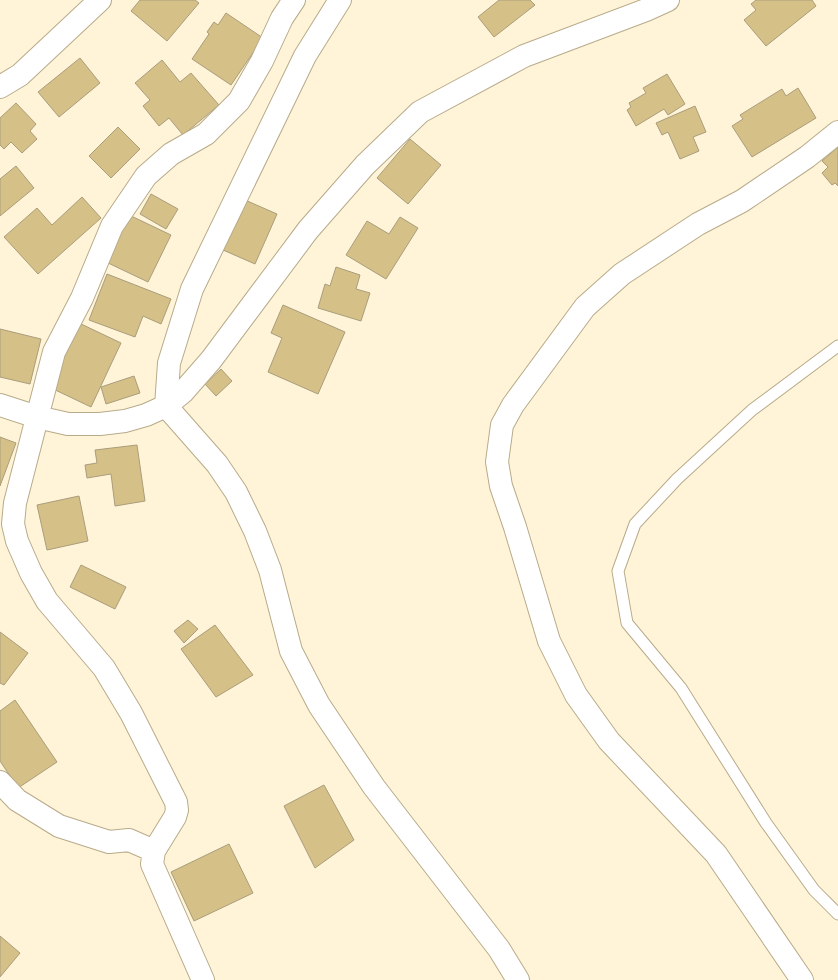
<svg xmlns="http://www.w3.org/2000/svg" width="838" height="980" font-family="Barlow,sans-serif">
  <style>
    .building { fill: #d5c087; stroke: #a99d7c }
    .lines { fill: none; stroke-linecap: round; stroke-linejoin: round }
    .service-casing { stroke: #b8ab8a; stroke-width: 13 }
    .minor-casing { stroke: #b8ab8a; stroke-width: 24 }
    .service { stroke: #fff; stroke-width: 11 }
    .minor { stroke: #fff; stroke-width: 22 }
  </style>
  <rect width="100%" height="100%" fill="#fff4d8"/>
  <!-- building -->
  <path class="building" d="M140,0h55l4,3 -32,38 -36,-30z
    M499,0h31l5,5 -41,32 -16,-20z
    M756,0h56l4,6 -50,40 -22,-26 12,-10 -5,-6z
    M226,13l37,25 -32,47 -39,-26 17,-25 -2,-2 7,-10 4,3z
    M80,58l20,25 -41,34 -21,-25z
    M162,60l18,22 11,-9 28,32 -36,30 -14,-17 -10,8 -16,-20 7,-6 -15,-17z
    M667,74l18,30 -17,11 -4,-6 -28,17 -9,-16 4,-3 -2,-4 17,-10 -3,-5z
    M798,88l18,30 -64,39 -20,-31 11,-7 -3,-4 42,-26 4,7z
    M16,103l20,21 -6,7 7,8 -15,14 -11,-11 -7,7 -4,-4v-27z
    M695,106l11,26 -13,5 6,14 -19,8 -12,-27 -6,3 -6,-12z
    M118,127l22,22 -29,29 -22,-22z
    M410,139l31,26 -33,39 -31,-26z
    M838,147v39l-3,-3 -3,2 -10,-12 6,-6 -6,-6z
    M16,166l18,22 -34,28v-37z
    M151,194l27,15 -12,20 -26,-15z
    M82,197l19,21 -63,56 -34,-37 33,-29 15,17z
    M245,200l32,14 -22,50 -32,-14z
    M129,215l42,20 -23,47 -42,-20z
    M400,217l18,11 -32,51 -40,-24 21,-34 22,13z
    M336,267l24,8 -4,14 14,4 -9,28 -43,-13 7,-24 5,2z
    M107,274l64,25 -10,25 -18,-8 -8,21 -46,-17z
    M283,305l62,27 -27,62 -50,-22 14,-34 -11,-5z
    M79,323l42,20 -30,64 -42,-20z
    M0,329l41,10 -11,45 -30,-7z
    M221,369l11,12 -16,15 -11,-12z
    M134,376l6,17 -34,11 -5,-17z
    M0,437l16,6 -16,43z
    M137,445l8,56 -30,5 -4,-32 -24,4 -2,-13 12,-2 -2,-13z
    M79,496l9,45 -41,9 -10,-45z
    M81,565l45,22 -11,22 -45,-22z
    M188,620l10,9 -14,14 -10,-12z
    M215,625l38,50 -37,22 -35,-48z
    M0,632l28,21 -24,32 -4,-2z
    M15,700l42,62 -39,26 -18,-27v-50z
    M324,785l30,55 -39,28 -31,-62z
    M229,844l24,49 -59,28 -23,-49z
    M0,936l20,17 -20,24z"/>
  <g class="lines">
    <!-- service casing -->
    <g class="service-casing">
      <path id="service" d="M838,346l-86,64 -75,69 -42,45 -17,47 9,52 54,65 85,135 48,67 24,24"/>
    </g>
    <!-- minor casing -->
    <g class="minor-casing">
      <path id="minor" d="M340,0l-35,56 -113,233 -23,74 -3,43 51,58 19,28 19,39 15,39 21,81 28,54 55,82 125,162 19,31
        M0,87l20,-12 80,-75
        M0,405l37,12 31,7h32l25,-3 21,-6 20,-9 17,-14 28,-32 97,-130 57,-65 55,-53 104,-56 122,-46 22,-10
        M0,782l17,18 42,26 50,16 20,-2 25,11
        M203,980l-51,-116 2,-13 21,-34 2,-7 -1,-8 -45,-89 -27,-45 -57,-67 -16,-28 -14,-32 -4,-17 2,-21 39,-151 28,-54 30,-72 34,-50 25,-22 35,-20 33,-33 23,-40 20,-43 12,-18
        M802,980l-86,-126 -107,-113 -33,-46 -27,-54 -34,-114 -14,-41 -4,-24 5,-37 11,-20 72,-98 37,-33 76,-50 44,-23 65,-44 31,-25"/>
    </g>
    <!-- service -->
    <use href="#service" class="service"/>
    <!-- minor -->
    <use href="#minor" class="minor"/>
  </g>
</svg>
